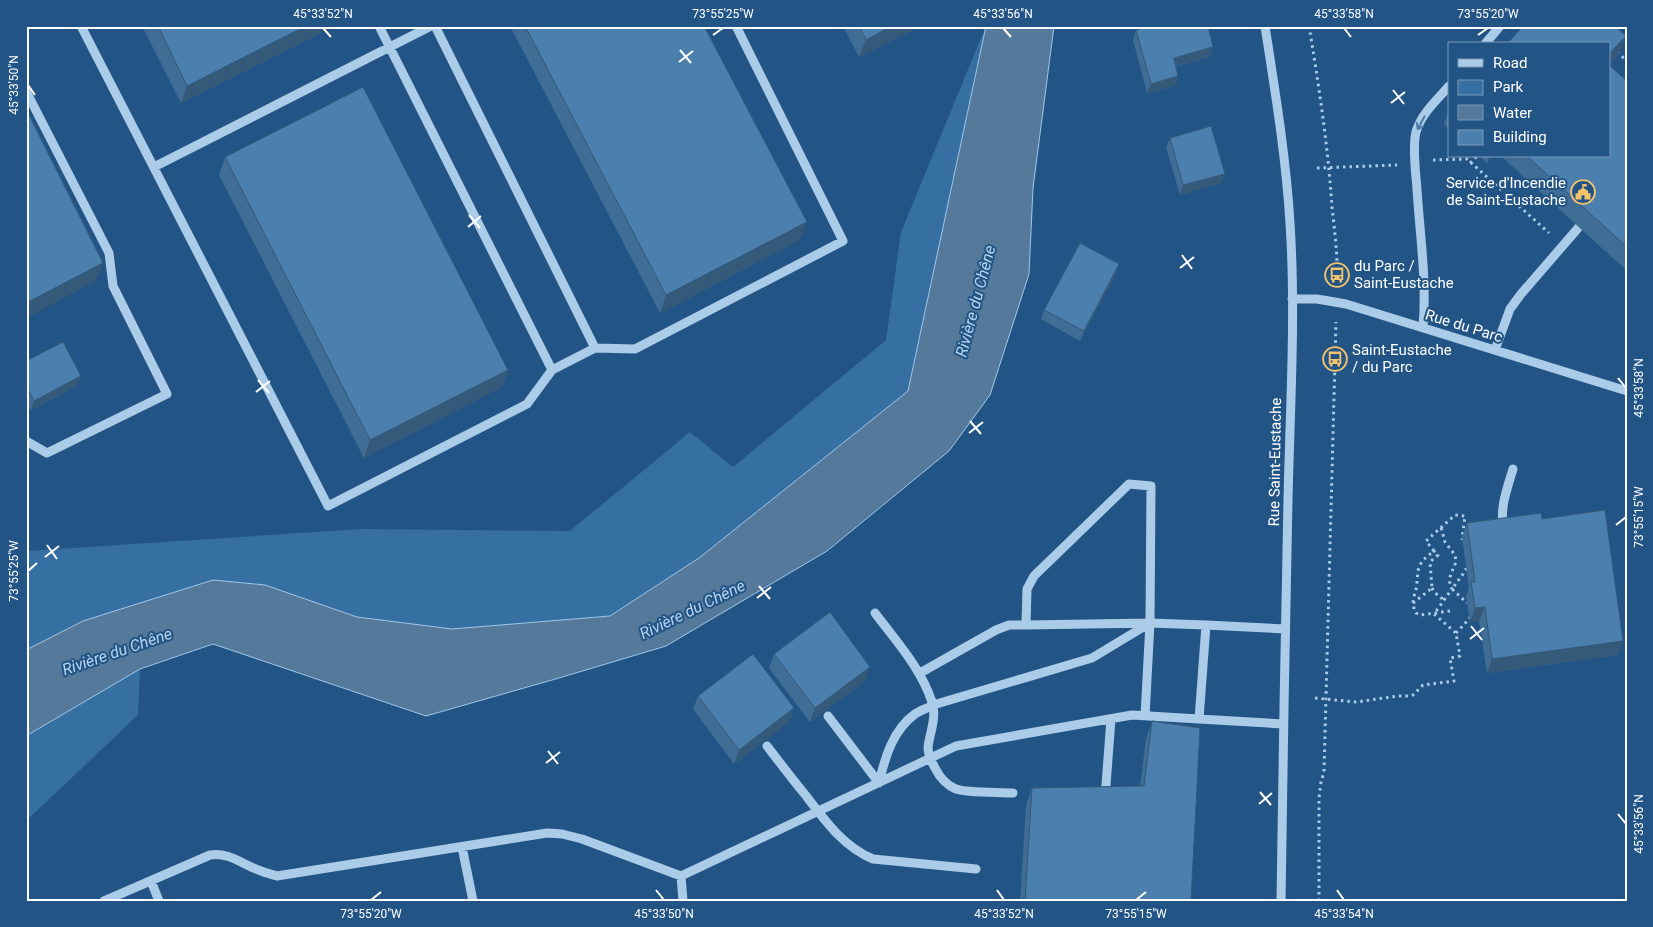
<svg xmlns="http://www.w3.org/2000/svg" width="1653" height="927" font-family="Roboto,sans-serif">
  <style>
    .green { fill: #366fa2 }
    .water { fill: #55799b; stroke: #9fc8ea }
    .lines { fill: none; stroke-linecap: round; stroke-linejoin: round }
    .path { stroke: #abcce9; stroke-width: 3; stroke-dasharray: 2.5 4; stroke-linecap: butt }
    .minor { stroke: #abcce9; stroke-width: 9 }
    .wall { fill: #406d95 }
    .shaded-wall { fill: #345979 }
    .building { fill: #4b7fad; stroke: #345979 }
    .oneway { stroke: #4b79a3 }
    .ticks { fill: none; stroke: #fff; stroke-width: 2 }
    .labels { text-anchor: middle; stroke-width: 4; stroke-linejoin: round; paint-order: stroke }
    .poi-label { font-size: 15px; fill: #fff; stroke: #225585; text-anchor: start }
    .street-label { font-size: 15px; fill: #fff; stroke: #225585 }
    .water-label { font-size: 16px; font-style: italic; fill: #b7d5f0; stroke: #225585 }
    .neatline { fill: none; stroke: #fff; stroke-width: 2 }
    .ticks-label { font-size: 12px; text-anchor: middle; fill: #fff }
  </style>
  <rect width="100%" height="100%" fill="#225585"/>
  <!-- green -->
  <path class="green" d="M986,26l-78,365 -209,167 -89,58 -158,13 -95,-12 -92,-32 -182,36 -57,29v-99l335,-22 209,2 120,-99 43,35 153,-127 15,-108z
    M140,669l-2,46 -112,106v-85z"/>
  <!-- water -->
  <path class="water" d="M986,26h68l-21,162 -4,86 -39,121 -41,56 -122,100 -161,95 -107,32 -133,38 -213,-72 -73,25 -114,67v-86l57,-29 130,-41 52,5 92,32 95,12 158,-13 89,-58 209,-167z"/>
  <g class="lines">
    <!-- path -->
    <path class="path" d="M1309,26c10,60 19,121 23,181 3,26 6,51 5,76
      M1617,52l10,9
      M1433,160l34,-1 82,74
      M1470,163l7,-7
      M1317,168l80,-3
      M1466,568v2l-14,19 15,14
      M1432,588l2,4 10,8
      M1413,603l19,-15 -2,-26 8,-7 -4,-4
      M1450,611l-30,4 -4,-2c-7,-15 1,-18 1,-32 1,-5 0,-10 3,-16 3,-6 9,-10 14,-14l-8,-10 29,-26 10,1 -3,24
      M1456,633l14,-15 -1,-4
      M1315,698l41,4 42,-6h10l5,-1 10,-10 31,-4 -4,-23 10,-2 -4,-23 -22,-19 18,-25c-6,-11 1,-17 4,-28l-1,-6 -10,-13 -4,-15
      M1319,901v-103l2,-16 3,-10 12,-450"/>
    <!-- minor -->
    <path class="minor" d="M81,26l247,480 199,-102 25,-34
      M379,26l173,344 43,-22 -160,-322
      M1265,26c10,65 21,131 25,197 6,92 0,185 -2,277 -3,134 -5,267 -7,401
      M1485,44l15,-18
      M26,91l83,162 4,33 54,108 -120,59 -21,-12
      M154,167l277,-141
      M1292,299h25l29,5 281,87
      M1423,327c4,-45 -3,-92 -6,-137 -1,-17 -5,-42 -1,-58 5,-18 21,-32 33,-46
      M595,348l40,1 208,-108 -107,-215
      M1495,350l15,-41 11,-15 58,-67
      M1504,530c-5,-21 3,-41 9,-61
      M875,613c21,28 46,55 57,89 5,15 -2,30 -4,45 0,8 3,14 7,21 5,10 11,17 21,21 11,4 43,3 57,4
      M920,673l76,-43 13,-5h17
      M828,716l51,67
      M1145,716l5,-93 1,-137 -22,-2 -95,92 -7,13 -1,36 124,-2 56,2
      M1283,724l-84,-5 7,-94 79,4
      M767,746c13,17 26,34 40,51 19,25 37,50 66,62l103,10
      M879,783c6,-26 14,-53 36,-69 6,-4 13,-6 18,-9l159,-47 58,-35
      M1105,798l6,-79
      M462,847l11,54
      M151,881l8,20
      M104,901l106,-46c20,-3 33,10 51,16 5,2 10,3 16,5l270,-43 15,1 20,5 99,37
      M683,901l-2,-25 275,-130 176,-31 67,4"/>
  </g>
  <!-- wall -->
  <path class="wall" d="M142,26h182l-3,7 -140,70z
    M510,26h194l96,214 -140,73z
    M843,26h73l-1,3 -56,28z
    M1136,30l77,17 -3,10 -34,9 2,10 -3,10 -28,7 -14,-53z
    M1627,81v190l-126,-115h108z
    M1449,109v20l-5,-5z
    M1170,138l55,36 -4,9 -41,12 -14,-48z
    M1480,156h12l-5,7z
    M225,157l283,213 -6,17 -138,71 -145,-283z
    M1116,274l-36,67 -39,-22 3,-9z
    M26,361l51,25 -46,24 -5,-8z
    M1542,519l76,136 -131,18 -8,-52 -9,1 -4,-26 3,-7 -7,-52 5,-14z
    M774,654l91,27 -55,41 -41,-54z
    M698,696l91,26 -55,42 -41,-55z
    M1152,721l39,180h-171l6,-96 6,-17 108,-2 6,-47z"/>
  <!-- shaded-wall -->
  <path class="shaded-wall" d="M306,26h18l-3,7 -140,70 6,-17z
    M892,26h24l-1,3 -56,28 7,-17z
    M1626,36l-7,18 -10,11v-11z
    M1213,47l-3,10 -40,10 4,-9z
    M1178,76l-3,10 -28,7 4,-9z
    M1489,156h3l-5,7z
    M1225,174l-4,9 -41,12 3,-10z
    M807,222l-7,18 -140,73 6,-18z
    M103,263l-7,18 -70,37v-15z
    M1119,264l-3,10 -36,67 4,-10z
    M508,370l-6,17 -138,71 6,-18z
    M81,376l-4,10 -46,24 3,-9z
    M1485,607l-6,14 -9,1 5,-14z
    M1623,641l-5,14 -131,18 5,-14z
    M870,667l-5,14 -55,41 5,-14z
    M794,708l-5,14 -55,42 5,-14z"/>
  <!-- building -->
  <path class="building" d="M158,26h148l-119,60z
    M525,26h179l103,196 -141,73z
    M859,26h33l-26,14z
    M1152,26h56l5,21 -39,11 4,18 -27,8 -15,-54z
    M1523,26h92l11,10 -17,18v-10h-102z
    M1609,65l18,16v166l-100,-91h82z
    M363,87l145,283 -138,70 -145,-283z
    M26,109l77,154 -77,40z
    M1211,126l14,48 -42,11 -13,-47z
    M1080,243l39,21 -35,67 -40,-21z
    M63,342l18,34 -47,25 -8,-16v-24z
    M1605,510l18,131 -131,18 -7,-52 -10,1 -4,-26h4l-8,-59 74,-10 1,6z
    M830,612l40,55 -55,41 -41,-54z
    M753,654l41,54 -55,42 -41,-54z
    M1152,721l48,7 -9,173h-166l7,-113 112,-2z"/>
  <!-- one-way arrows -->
  <defs><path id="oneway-shaft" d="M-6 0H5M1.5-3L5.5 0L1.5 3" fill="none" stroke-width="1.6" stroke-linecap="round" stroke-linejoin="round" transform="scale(1.25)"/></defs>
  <use class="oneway" href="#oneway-shaft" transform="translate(1421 123) rotate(118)"/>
  <!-- ticks -->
  <path class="ticks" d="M323,28l8,9M1003,28l8,9M1344,28l7,9M713,35l10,-7M1478,35l10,-7M680,50l11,13M679,62l14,-11M28,85l7,10M1393,90l11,14M1391,103l14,-11M469,215l11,13M468,227l13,-11M1182,255l10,14M1180,268l14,-11M1618,378l8,10M258,380l11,13M256,392l14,-11M970,421l11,13M969,433l14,-11M1616,525l10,-8M47,545l10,14M45,557l14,-11M28,571l9,-8M759,586l11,13M757,598l14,-11M1471,626l11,14M1470,639l14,-11M548,751l10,13M546,763l14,-11M1260,792l11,13M1259,804l13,-11M1618,814l8,10M656,890l8,10M997,890l7,10M1337,890l7,10M371,900l10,-8M1136,900l10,-8"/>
  <!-- icons -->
  <defs>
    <g id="civic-ring" transform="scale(1.25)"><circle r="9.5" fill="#225585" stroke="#f5c36d" stroke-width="1.5"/><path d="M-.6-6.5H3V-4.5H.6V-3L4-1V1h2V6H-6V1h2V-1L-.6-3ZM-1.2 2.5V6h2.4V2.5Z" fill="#f5c36d"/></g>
    <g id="bus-ring" transform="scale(1.25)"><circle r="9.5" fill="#225585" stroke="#f5c36d" stroke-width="1.5"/><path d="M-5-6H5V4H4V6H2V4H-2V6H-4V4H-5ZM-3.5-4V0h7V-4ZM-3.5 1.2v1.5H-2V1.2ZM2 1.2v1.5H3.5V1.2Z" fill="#f5c36d"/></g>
  </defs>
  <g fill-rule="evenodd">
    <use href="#civic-ring" x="1583" y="192"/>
    <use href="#bus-ring" x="1337" y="275"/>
    <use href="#bus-ring" x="1335" y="359"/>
  </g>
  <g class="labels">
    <!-- poi labels -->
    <g class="poi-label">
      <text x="1566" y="188" text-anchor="end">Service d'Incendie<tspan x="1566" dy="17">de Saint-Eustache</tspan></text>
      <text x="1354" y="271">du Parc /<tspan x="1354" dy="17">Saint-Eustache</tspan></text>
      <text x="1352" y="355">Saint-Eustache<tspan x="1352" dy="17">/ du Parc</tspan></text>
    </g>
    <!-- street labels -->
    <g class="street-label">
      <text transform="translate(1464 326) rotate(17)" y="5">Rue du Parc</text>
      <text transform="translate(1275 462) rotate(-89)" y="5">Rue Saint-Eustache</text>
    </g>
    <!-- water labels -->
    <g class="water-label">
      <text transform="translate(975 301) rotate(-75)" y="6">Rivière du Chêne</text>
      <text transform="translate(692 609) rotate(-26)" y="6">Rivière du Chêne</text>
      <text transform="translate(117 651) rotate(-19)" y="6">Rivière du Chêne</text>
    </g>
  </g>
  <!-- border -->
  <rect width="1653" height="927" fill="none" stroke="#225585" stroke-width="55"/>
  <!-- legend -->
  <rect x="1448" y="42" width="162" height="115" fill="#225585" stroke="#7a99b6"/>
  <rect x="1458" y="59" width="25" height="8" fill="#abcce9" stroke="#7a99b6"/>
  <text x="1493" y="68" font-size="15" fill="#ffffff">Road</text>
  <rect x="1458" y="80" width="25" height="15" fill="#366fa2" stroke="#7a99b6"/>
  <text x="1493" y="92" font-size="15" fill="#ffffff">Park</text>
  <rect x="1458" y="105" width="25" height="15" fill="#55799b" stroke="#7a99b6"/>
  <text x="1493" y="118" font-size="15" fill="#ffffff">Water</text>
  <rect x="1458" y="130" width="25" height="15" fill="#4b7fad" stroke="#7a99b6"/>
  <text x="1493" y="142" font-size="15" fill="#ffffff">Building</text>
  <rect x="28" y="28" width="1598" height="872" class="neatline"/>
  <g class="ticks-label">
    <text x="323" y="18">45°33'52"N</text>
    <text x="723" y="18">73°55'25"W</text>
    <text x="1003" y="18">45°33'56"N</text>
    <text x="1344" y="18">45°33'58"N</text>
    <text x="1488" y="18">73°55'20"W</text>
    <text transform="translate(14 85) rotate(-90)" y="4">45°33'50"N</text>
    <text transform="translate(1639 388) rotate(-90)" y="4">45°33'58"N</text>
    <text transform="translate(1639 517) rotate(-90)" y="4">73°55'15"W</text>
    <text transform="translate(14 571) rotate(-90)" y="4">73°55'25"W</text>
    <text transform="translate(1639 824) rotate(-90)" y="4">45°33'56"N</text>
    <text x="371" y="918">73°55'20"W</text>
    <text x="664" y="918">45°33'50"N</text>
    <text x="1004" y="918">45°33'52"N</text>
    <text x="1136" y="918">73°55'15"W</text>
    <text x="1344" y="918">45°33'54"N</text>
  </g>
</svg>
